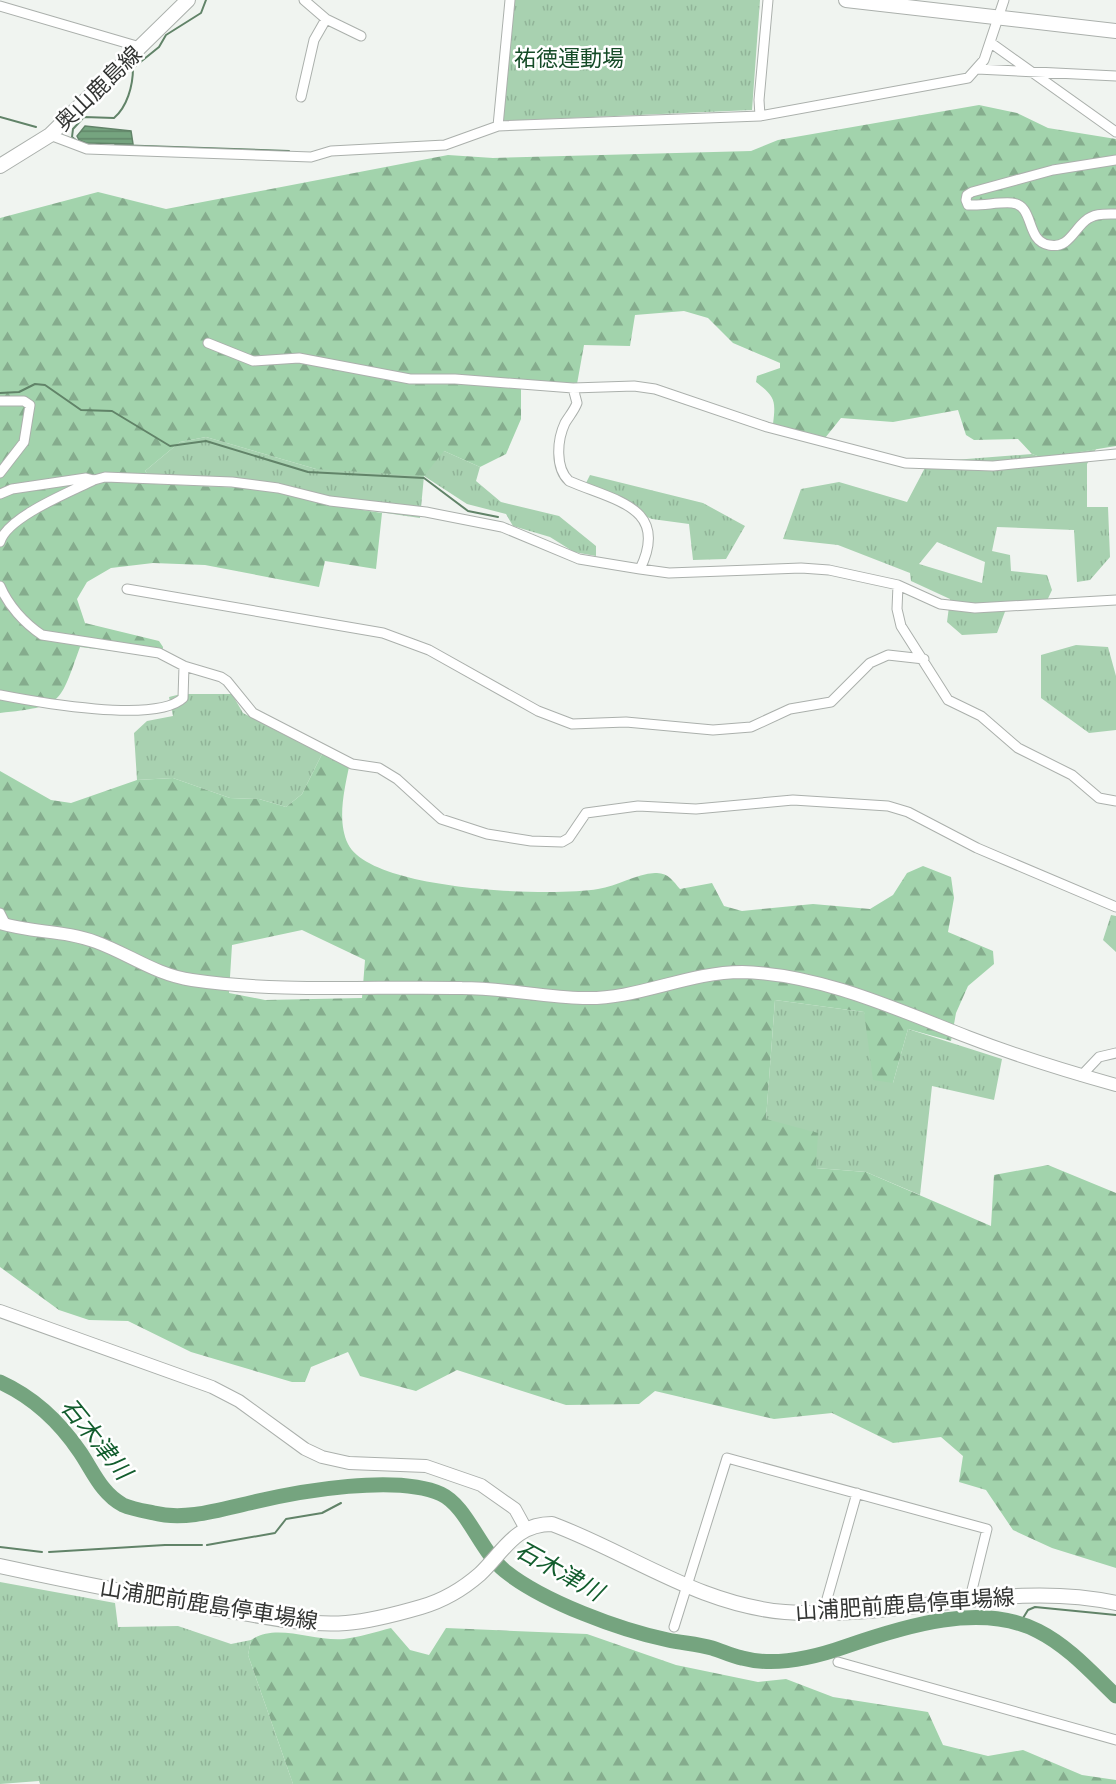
<svg xmlns="http://www.w3.org/2000/svg" width="1116" height="1784" font-family="Cabin,'Noto Sans JP',sans-serif">
  <style>
    .grass { fill: url(#grass-tufts); fill-rule: evenodd }
    .forest { fill: url(#forest-firs); fill-rule: evenodd }
    .water { fill: url(#water-rules); stroke: #618368; stroke-width: 1.5 }
    .lines { fill: none; stroke-linecap: round; stroke-linejoin: round }
    .stream { stroke: #618368; stroke-width: 2 }
    .river { stroke: #75a47f; stroke-width: 15 }
    .minor-casing { stroke: #abb0ac; stroke-width: 11 }
    .tertiary-casing { stroke: #abb0ac; stroke-width: 14 }
    .secondary-casing { stroke: #abb0ac; stroke-width: 16 }
    .minor { stroke: #fff; stroke-width: 9 }
    .tertiary { stroke: #fff; stroke-width: 12 }
    .secondary { stroke: #fff; stroke-width: 14 }
    .labels { text-anchor: middle; stroke-width: 5; stroke-linejoin: round; paint-order: stroke }
    .park-label { font-size: 22px; fill: #154b27; stroke: #fff }
    .street-label { font-size: 22px; fill: #333533; stroke: #fff }
    .water-label { font-size: 24px; font-style: italic; fill: #125d2d; stroke: #fff }
  </style>
  <defs>
    <pattern id="grass-tufts" width="24" height="20" patternUnits="userSpaceOnUse" patternTransform="scale(1.5)"><rect width="24" height="20" fill="#a8d1b0"/><path d="M3 7l-1-3M5 7V3M7 7l1-3M15 17l-1-3M17 17v-4M19 17l1-3" fill="none" stroke="#91b498"/></pattern>
    <pattern id="forest-firs" width="22" height="20" patternUnits="userSpaceOnUse" patternTransform="scale(1.5)"><rect width="22" height="20" fill="#a2d3ac"/><path d="M5 1l3.5 6h-7zM16 11l3.5 6h-7z" fill="#85ac8d"/></pattern>
    <pattern id="water-rules" width="6" height="5" patternUnits="userSpaceOnUse" patternTransform="scale(1.5)"><rect width="6" height="5" fill="#75a47f"/><path d="M0 2.5h6" fill="none" stroke="#618669"/></pattern>
  </defs>
  <rect width="100%" height="100%" fill="#f0f4f0"/>
  <!-- grass -->
  <path class="grass" d="M514,0h246l-8,110 -250,11z
    M206,437l110,32 128,-18 36,16 -4,14 25,21 58,14 37,30v10l-22,-4 -24,-15 -37,-11 -7,-12 -39,-10 -43,-28 -4,42 -89,-13 -64,-16 -112,-5 -10,-13 35,-29z
    M1096,449l-9,15v43h21l2,50 -20,23 -13,2 -3,-52 -77,-3 -5,24 18,4 1,16 36,4 5,15 -8,17 -38,2 -9,24 -35,2 -15,-13 3,-23 -39,-18 -1,-8 -72,-28 -55,-6 18,-50 38,-7 68,20 21,-40 104,-8 11,4zM937,542l48,20 -3,21 -63,-19z
    M590,475l113,28 42,23 -19,33 -33,1 -4,-36 -37,-5 -70,-28z
    M1076,645l32,2 8,29v54l-27,3 -48,-35v-43z
    M181,694h51l11,19 79,41 -20,40 -16,13 -27,-8 -29,-1 -57,-20 -36,2 -3,-47 13,-12 26,-5 -4,-19z
    M1111,915l5,1v36l-13,-12z
    M775,1000l89,12 29,71 15,-54 94,30 -8,41 -62,-14 -12,109 -54,-23 -50,-4 -50,-49z
    M0,1582l115,21 3,24 60,-1 53,18 20,-4 -3,15 45,129h-253l-1,-3 -39,3z"/>
  <!-- forest -->
  <path class="forest" d="M979,105l38,8 31,15 68,11v307l-73,12 -11,-4 -14,-15 -44,1 -8,-5 -8,-25 -65,12 -52,-4 -16,20 -52,-14c3,-24 2,-27 -17,-42l1,-6 23,-8v-5l-47,-20 -25,-25 -24,-7 -49,4 -5,31 -46,-1 -7,39 -56,-4v39l-15,35 -26,13 -36,-16 -20,25 -108,-7 -110,-32 -26,5 -35,29 10,13 112,5 64,16 51,8 -6,56 -51,-8 -6,26 -114,-22 -52,-2 -42,5 -24,14 -10,17 8,24 74,18 4,6 -1,10 -82,-10c-21,58 -17,59 -80,66v-495l98,-26 68,17 282,-54 45,3 258,-7 27,-11z
    M322,754l27,13c-5,24 -12,54 -1,77 23,47 203,53 250,45 19,-3 38,-15 57,-16 13,-1 18,8 25,16l32,-6 12,23 18,5 71,-7 57,5 23,-14 14,-22 16,-7 28,11 3,21 -6,34 45,19 1,13 -26,22 -12,27 -5,28 -43,-12 -15,54 -20,-3 -9,-68 -89,-12 -9,119 52,14 -2,35 50,4 125,54 3,-51 54,-10 68,28v375l-64,-20 -39,-18 -27,-40 -27,-8 4,-26 -22,-19 -48,6 -61,-30 -58,6 -119,-28 -16,13 -73,1 -109,-35 -41,21 -56,-15 -12,-24 -37,15 -6,15h-13l-101,-30 -63,-31 -39,-1 -30,-10 -59,-43v-496l51,29 20,3 66,-23 36,-2 57,20 29,1 27,8 16,-13zM302,930l63,30 -3,38 -97,2 -36,-7 3,-48z
    M391,1628l19,22 19,5 17,-27 141,6 89,31 82,17 28,-3 47,18 95,15 15,33 45,11 35,-6 59,25 34,5v4h-823l-45,-129 3,-15c25,-18 64,2 93,-1 16,-2 31,-7 47,-11z"/>
  <!-- water -->
  <path class="water" d="M85,126l46,5 2,13 -47,-1 -7,-3 -2,-4z"/>
  <g class="lines">
    <!-- stream -->
    <path class="stream" d="M0,117l36,10
      M77,141l-5,-4 1,-8 11,-12 30,1c13,-11 19,-32 19,-50l26,-21 7,-12 35,-22 5,-13
      M115,145l174,6
      M0,393l19,-1 16,-8 10,1 36,25 31,1 58,35 36,-5 102,31 116,6 44,33 30,6
      M207,1545l68,-12 11,-14 36,-6 19,-10
      M0,1547l42,5
      M49,1552l116,-7h37
      M1020,1623l8,-13 7,-3 81,8"/>
    <!-- river -->
    <path class="river" d="M0,1382c33,15 59,39 80,70 13,19 21,41 43,53 9,4 21,6 31,8 32,8 68,-4 100,-11 46,-11 143,-28 187,-8 26,12 39,57 64,77 39,31 115,59 163,69 14,3 30,4 44,8 10,3 19,8 30,10 33,9 74,-1 105,-12 58,-20 134,-44 191,-15 30,15 54,42 78,65"/>
    <!-- minor casing -->
    <g class="minor-casing">
      <path id="minor" d="M304,0l22,19 35,17
        M0,6l140,41
        M991,43l125,89
        M977,69l139,7
        M301,97l13,-57 12,-21
        M760,116l-1,-16 9,-100
        M498,126l12,-126
        M50,135l37,14 224,8 20,-6 114,-6 53,-19 262,-10 208,-38 16,-18 20,-60
        M1116,160l-63,10 -81,22 -5,3 -1,5 2,5h6c12,0 26,-3 38,-2 23,2 13,38 37,42 19,4 24,-14 36,-24 9,-8 20,-7 31,-7
        M208,343l45,18 46,-3 111,21h45l118,9 61,-2 21,3 112,38 138,36 88,3 123,-12
        M573,388l4,15c-3,8 -8,13 -12,20 -8,17 -10,45 4,58 46,20 101,26 71,88
        M0,401h24l6,4 -6,37 -24,31
        M0,494l12,-5 74,-11 8,2
        M0,542c7,-25 70,-50 94,-62l11,-3 127,5 46,6 52,13 96,11 76,15 77,32 61,10 29,4 132,-5 28,2 69,15 42,19 35,4 141,-8
        M898,585l-1,24 4,17 47,74 33,16 37,32 54,27 27,23 17,3
        M0,586c8,19 24,37 42,49l117,18 25,13 37,11 6,4 26,32 99,51 27,4 18,11 44,40 46,15 44,7 31,1 7,-4 17,-25 52,-7 58,3 97,-9 95,6 20,6 69,36 139,59
        M127,589l256,44 46,17 109,61 34,13 54,-2 87,8 38,-3 39,-18 41,-7 39,-39 18,-8 36,4
        M0,695c36,7 156,29 183,3l1,-32
        M0,913l6,12
        M1081,1076l18,-19 17,-4
        M823,1613l34,-120
        M674,1627l53,-169 260,71 -17,69
        M838,1662l278,78"/>
    </g>
    <!-- tertiary casing -->
    <g class="tertiary-casing">
      <path id="tertiary" d="M0,923c31,10 65,7 96,19 33,12 60,33 96,38 89,13 180,6 270,8 41,0 81,9 121,10 54,2 104,-26 159,-26 78,2 154,37 226,65 49,19 98,34 148,48
        M0,1311l212,76 27,14 66,48 17,8 27,6 77,3 55,19 34,24 11,20"/>
    </g>
    <!-- secondary casing -->
    <g class="secondary-casing">
      <path id="secondary" d="M846,0l270,31
        M0,166l50,-31 138,-135
        M0,1566c74,16 149,31 224,44 39,6 81,16 122,13 25,-2 51,-9 75,-16 21,-6 43,-19 59,-33 24,-23 35,-50 72,-50 78,29 147,81 233,88 111,9 220,-33 331,-9"/>
    </g>
    <!-- minor -->
    <use href="#minor" class="minor"/>
    <!-- tertiary -->
    <use href="#tertiary" class="tertiary"/>
    <!-- secondary -->
    <use href="#secondary" class="secondary"/>
  </g>
  <g class="labels">
    <!-- park labels -->
    <g class="park-label">
      <text x="569" y="66">祐徳運動場</text>
    </g>
    <!-- street labels -->
    <g class="street-label">
      <text transform="translate(98 88) rotate(-44)" y="8">奥山鹿島線</text>
      <text transform="translate(209 1604) rotate(9)" y="8">山浦肥前鹿島停車場線</text>
      <text transform="translate(905 1604) rotate(-4)" y="8">山浦肥前鹿島停車場線</text>
    </g>
    <!-- water labels -->
    <g class="water-label">
      <text transform="translate(96 1439) rotate(51)" y="8">石木津川</text>
      <text transform="translate(559 1571) rotate(29)" y="8">石木津川</text>
    </g>
  </g>
</svg>
